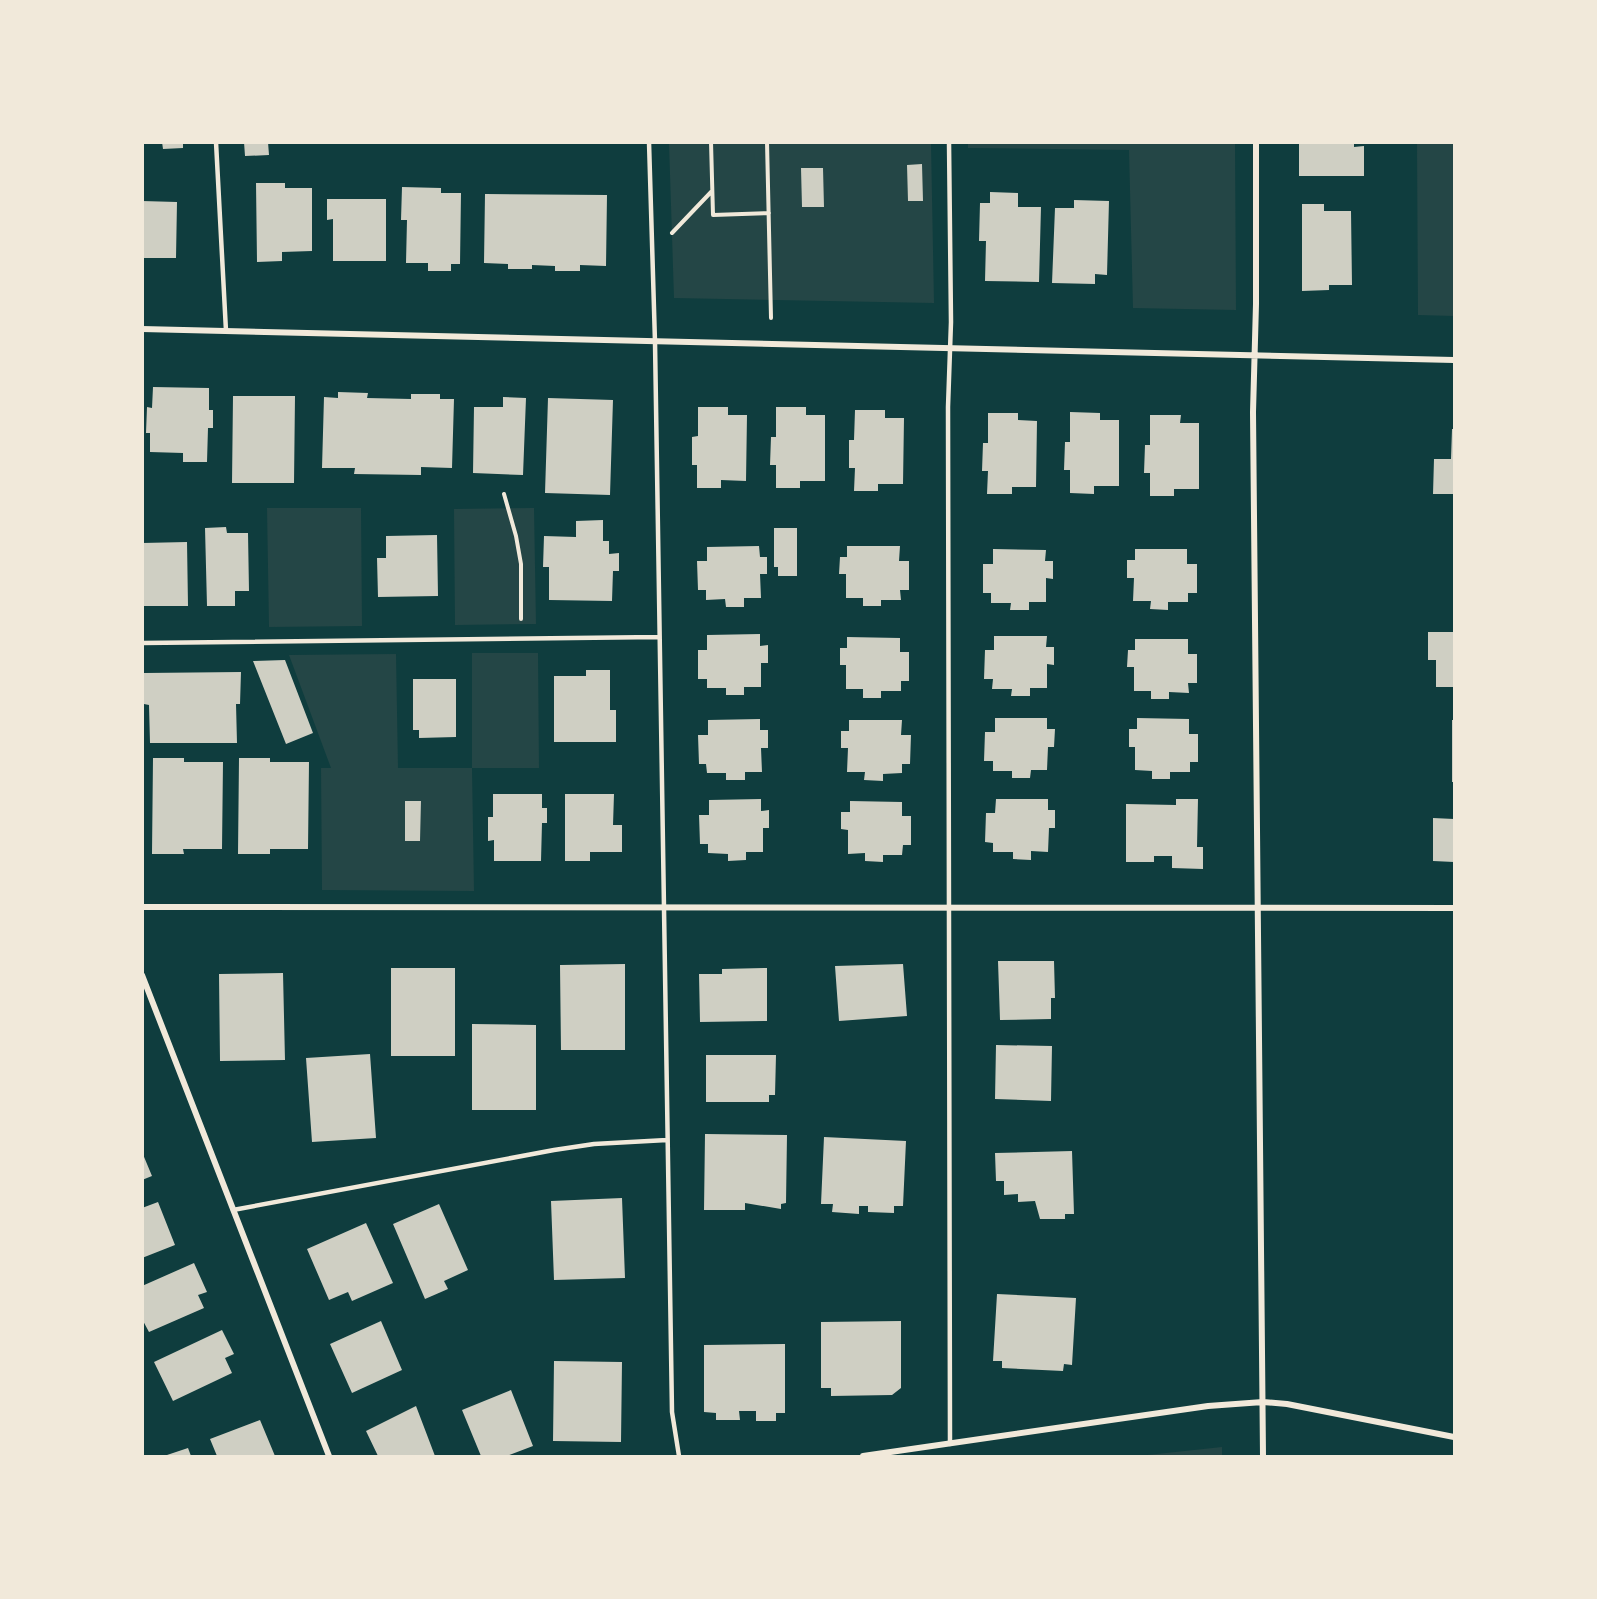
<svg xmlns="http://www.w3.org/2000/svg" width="1597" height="1599" font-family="Mulish,sans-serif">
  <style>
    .green { fill: #244646 }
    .building { fill: #cfcfc3 }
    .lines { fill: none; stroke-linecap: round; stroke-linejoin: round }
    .path { stroke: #f1e9da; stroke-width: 4 }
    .service { stroke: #f1e9da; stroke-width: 4.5 }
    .minor { stroke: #f1e9da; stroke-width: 6 }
  </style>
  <rect width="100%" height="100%" fill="#0f3d3e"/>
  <!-- green -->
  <path class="green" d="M669,143h262l3,160 -260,-5z
    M968,143h267l1,167 -103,-2 -4,-158 -161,-2z
    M1417,143h37v173l-36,-1z
    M267,508h94l1,118 -93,1z
    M534,508l2,116 -81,1 -1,-116z
    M472,653h66l1,115h-67l2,123 -152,-1 -1,-122h10l-42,-113 107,-1 2,114h74z
    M1222,1447v9h-84z"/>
  <!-- building -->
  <path class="building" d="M162,142h21v6l-20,1z
    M244,142h24l1,13 -24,1z
    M1299,142h55v5l10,-1v30h-65z
    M922,164l1,37h-15l-1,-36z
    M801,168h22l1,39h-22z
    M256,183h29v5h27v63l-30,1v9l-25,1z
    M402,187l39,1v5h20l-1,71h-9v7h-23v-8h-22l1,-43h-6z
    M990,192l28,1v14h23l-2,75 -54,-1 1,-40h-7l1,-38h10z
    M485,194l122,1 -1,71 -26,-1v6h-25v-5l-23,-1v4h-24v-5l-24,-1z
    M327,199h59v62h-53v-42l-6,1z
    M1074,200l35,1 -2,74 -12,-1v10l-43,-1 3,-75h19z
    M142,201l35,1 -1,56h-34z
    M1302,204h22v7h27l1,74h-23v5l-27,1z
    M153,387l56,1v22h4v18h-5l-1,34h-24v-9l-33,-1v-19h-4l1,-26 5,1z
    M338,392l30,1 -1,5 44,1v-5h29v5h14l-2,69 -31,-1v8l-67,-1 1,-6h-33l2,-71 14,1z
    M233,396h62l-1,87h-62z
    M503,397l23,1 -3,77 -50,-2 1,-66h29z
    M548,398l65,2 -3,95 -65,-2z
    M698,407h30v8h19l-1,66 -25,-1v8h-24v-23h-5v-28l6,-1z
    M776,407h30v8h19v66h-25v7h-24v-23h-6l1,-28h5z
    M855,410h30v8h19l-1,66h-25v7h-24l1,-23h-6v-28h5z
    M1070,412l30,1v7h19v66h-25v8l-24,-1v-23h-6l1,-28h5z
    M988,413h30v7l19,1 -1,66h-24v7h-25l1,-23h-6l1,-28h5z
    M1150,415h31l-1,8h19v66h-25v7h-24v-23h-6l1,-28h5z
    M1452,429h2v65h-21l1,-35h17z
    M603,520v21h6v13l10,-1v18h-6l-1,30 -63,-1v-33h-6l1,-31 32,1v-16z
    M226,527l1,6h21l1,58h-14v15h-28l-2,-78z
    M774,528h23v48h-19v-9h-4z
    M437,535l1,61 -60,1 -1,-39h9v-22z
    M187,542l1,64h-46v-63z
    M759,546l1,11h7v17h-7l1,24h-17v9h-18l-1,-8 -19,1v-10h-8l-1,-29h10v-14z
    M847,546h53l-1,15h10v29h-9l1,10h-20v6h-18v-8h-17v-24h-7l1,-17h7z
    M993,549l53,1 -1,11h8v18l-7,-1v24h-17v8h-19l1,-7h-20v-10h-8v-29h10z
    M1135,549h52v15h10v29h-9v9h-20v8l-18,-1 1,-8h-18l1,-23h-7v-18h8z
    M1428,632h26v55h-18v-27h-8z
    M760,634v12l8,-1v18h-7v24h-17v8h-18v-7h-19v-9h-9v-29h9v-15z
    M994,636h53l-1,11h8v18l-7,-1v24h-17v8h-19l1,-7h-20l1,-10h-9l1,-29h9z
    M847,637l53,1v14h9v29h-8v10h-20v7h-18v-9h-17v-24h-6v-17h7z
    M1135,639h53v15h9v29h-9l1,10 -20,-1v7h-18v-8h-17v-24h-7l1,-17h7z
    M285,660l28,73 -27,11 -33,-83z
    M586,670h24v40h6v32h-62v-66h32z
    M241,672l-1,32h-4l1,39h-87l-1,-38 -5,-1v-31z
    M413,679h43v58l-37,1v-8h-6z
    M995,718h52v11h8l-1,18h-6l-1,23h-16l-1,8h-18v-7h-19v-10h-9l1,-29h10z
    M1137,718l52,1v15h9v28h-8v10h-20v7h-18v-8l-17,-1v-23h-6v-18h8z
    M760,719v11h8v18h-7l1,24h-17v8h-19v-7h-19l-1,-9h-7l-1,-29h10v-15z
    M849,720h53l-1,15h10l-1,29h-8v9l-19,1v7l-19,-1 1,-8h-18l1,-24h-7v-17h8z
    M1452,720h2v62h-2z
    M153,758h31v4h39l-1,87h-39l1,5h-32z
    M239,758h31v4h39l-1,87h-38v5h-32z
    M493,794h49v14h5v15h-5l-1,38h-47v-21l-6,1v-24h5z
    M565,794h49l-1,31h9v27h-32v9h-25z
    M761,799v12l8,-1v18h-6v24h-17v8l-18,1v-7l-20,-1v-9h-8l-1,-29h10v-15z
    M996,799h52v11h7v18h-6l-1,24 -17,-1v9l-18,-1v-7h-20v-9l-8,-1 1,-29h9z
    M1176,799h22l-1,48h6v22l-31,-1v-12h-18v6h-28v-58l50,1z
    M405,801h16l-1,40h-15z
    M850,801l52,1v14h9v29h-8l-1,10h-19v7l-18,-1v-8l-17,1v-24l-7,-1v-17h9z
    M1433,818l21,1v43l-21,-1z
    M998,961h56l1,37h-4v21l-51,1z
    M625,964v86h-64l-1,-85z
    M903,964l4,52 -68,5 -4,-55z
    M391,968h64v88h-64z
    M767,968v53l-67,1 -1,-48h23v-5z
    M283,973l2,87 -65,1 -1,-87z
    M472,1024l64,1v85h-64z
    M996,1045l56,1 -1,55 -56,-2z
    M370,1054l6,84 -64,4 -6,-84z
    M706,1055h70l-1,40h-6v7h-63z
    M705,1134l82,1 -1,68 -5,1v5l-36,-6v7h-41z
    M824,1137l82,4 -3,65h-9v7l-26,-1v-6h-9v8l-27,-2 1,-8h-12z
    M1072,1151l2,63h-9v5h-25l-5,-18 -17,1v-8l-14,1v-14h-8l-1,-28z
    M142,1152l10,24 -10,4z
    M622,1198l3,80 -71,2 -3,-79z
    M158,1202l17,43 -33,13v-50z
    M439,1204l29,66 -24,11 4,8 -23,10 -32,-75z
    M366,1223l27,60 -41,18 -4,-9 -19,8 -22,-51z
    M194,1263l13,29 -9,3 6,13 -55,24 -7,-13v-33z
    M997,1294l79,4 -4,67 -8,-1 -1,7 -61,-3v-7h-9z
    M381,1321l21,49 -50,23 -22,-49z
    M901,1321v67l-9,7 -61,1v-8h-10v-66z
    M222,1330l12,24 -9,4 7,15 -59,28 -19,-39z
    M785,1344v69h-9v8h-20v-10h-17l1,9h-24v-7l-12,-1v-67z
    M554,1361l68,1 -1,80 -68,-1z
    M511,1390l22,56 -26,10h-26l-19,-46z
    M416,1406l19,50h-57l-12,-25z
    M260,1420l15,36h-58l-7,-17z
    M188,1448l3,8h-27z"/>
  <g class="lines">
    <!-- path -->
    <path class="path" d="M711,142l2,73 56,-2
      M767,142l4,176
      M672,233l40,-42
      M504,494l12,42 5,28v55"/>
    <!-- service -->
    <path class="service" d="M216,142l10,189
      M649,142l6,200 17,1070 7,44
      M949,142l2,180 -3,85 2,1037
      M142,643l517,-6
      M233,1210l321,-60 40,-6 73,-4"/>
    <!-- minor -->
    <path class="minor" d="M1256,142v162l-3,108 10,1044
      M142,329l1312,31
      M142,907l1312,1
      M142,975l187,481
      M863,1456l345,-50 55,-4 24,2 167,33"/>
  </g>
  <!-- border -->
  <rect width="1597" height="1599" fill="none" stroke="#f1e9da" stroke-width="288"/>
</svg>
